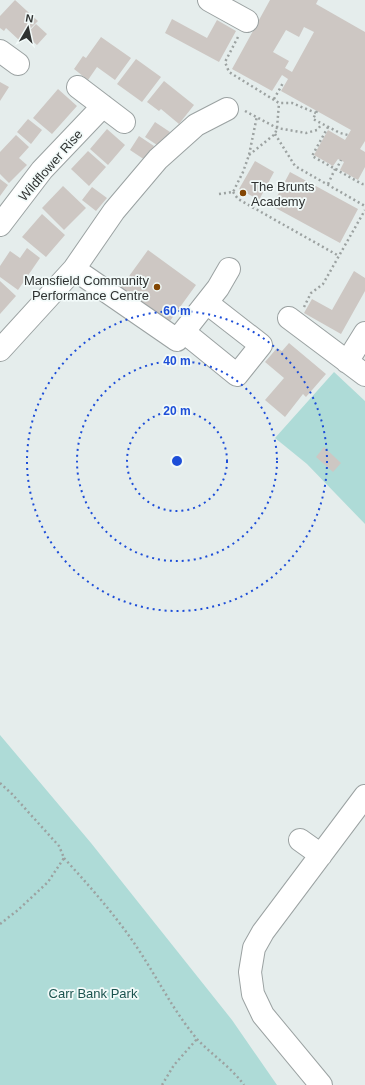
<svg xmlns="http://www.w3.org/2000/svg" width="365" height="1085" font-family="Helvetica,sans-serif">
  <style>
    .green { fill: #aedbd7 }
    .building { fill: #cdc7c3; fill-rule: evenodd }
    .lines { fill: none; stroke-linecap: round; stroke-linejoin: round }
    .minor-casing { stroke: #9ba2a2; stroke-width: 24 }
    .path { stroke: #9ca2a1; stroke-width: 2.5; stroke-dasharray: 2 3; stroke-linecap: butt }
    .minor { stroke: #fff; stroke-width: 22 }
    .ring { fill: none; stroke: #1d4ed8; stroke-width: 2; stroke-dasharray: 2 4 }
    .poi-dot { fill: #834603; stroke: #f2faf9; stroke-width: 1.5 }
    .labels { text-anchor: middle; stroke-width: 3.5; stroke-linejoin: round; paint-order: stroke }
    .street-label { font-size: 13px; fill: #2f3231; stroke: #f2faf9 }
    .poi-label { font-size: 13px; fill: #2f3231; stroke: #f2faf9; text-anchor: start }
    .park-label { font-size: 13px; fill: #1b534f; stroke: #f2faf9 }
    .centre { fill: #1d4ed8; stroke: #f2faf9; stroke-width: 2 }
    .ring-label { font-size: 12px; text-anchor: middle; font-weight: bold; fill: #1d4ed8; stroke: #f2faf9; stroke-width: 3.5; stroke-linejoin: round; paint-order: stroke }
  </style>
  <rect width="100%" height="100%" fill="#e5edec"/>
  <!-- green -->
  <path class="green" d="M334,372l31,29v123l-58,-60 -32,-26z
    M0,735l91,108 141,177 45,65h-277z"/>
  <!-- building -->
  <path class="building" d="M15,0l23,21 -19,19 -13,-12 -2,3 -4,-3v-12z
    M270,0h48l-2,4 49,28v109l-5,8 5,3v15l-7,13 -18,-10 4,-8 -6,-3 -5,7 -19,-11 14,-25 17,10 6,-10 -70,-39 7,-12 -6,-4 -10,16 -40,-22zM304,27l10,5 -22,40 -7,-4 4,-7 -16,-9 13,-22 13,7z
    M172,19l35,19 10,-18 19,11 -17,31 -54,-29z
    M36,24l11,10 -10,11 -11,-10z
    M101,37l30,21 -16,22 -18,-13 -9,13 -14,-11 9,-13 3,2z
    M136,59l25,18 -19,25 -25,-18z
    M164,81l30,24 -15,19 -18,-15 -2,2 -12,-9z
    M0,82l9,5 -9,14z
    M58,89l19,17 -25,28 -19,-16z
    M28,119l14,11 -11,14 -14,-12z
    M155,122l15,10 -10,15 -15,-10z
    M107,129l18,16 -17,20 -18,-16z
    M16,135l13,12 -10,11 8,7 -18,18 -9,-9v-22z
    M139,136l15,10 -9,14 -15,-10z
    M88,151l18,16 -17,19 -18,-17z
    M255,161l19,11 -15,28 -20,-11z
    M290,172l68,37 -18,34 -68,-37z
    M0,179l8,6 -8,11z
    M63,186l23,22 -22,22 -22,-22z
    M92,187l15,11 -11,13 -14,-11z
    M42,214l23,21 -19,22 -24,-20z
    M27,248l13,10 -22,32 -18,-13v-11l10,-15 10,7z
    M148,250l48,35 -29,40 -48,-35z
    M354,271l11,7v13l-24,43 -37,-21 8,-14 20,11z
    M0,281l16,15 -16,18z
    M289,343l37,31 -20,23 -3,-3 -18,23 -20,-17 19,-22 -19,-16 12,-14 5,3z
    M324,447l17,16 -8,9 -17,-15z"/>
  <g class="lines">
    <!-- minor casing -->
    <g class="minor-casing">
      <path id="minor" d="M209,0l38,21
        M0,51l18,13
        M78,87l46,35
        M0,225l42,-55 61,-64
        M74,269l103,71 41,-52 11,-19
        M289,318l76,57
        M184,332l53,43 24,-30 -54,-42
        M0,350l74,-81 40,-58 44,-52 38,-34 31,-16
        M347,362l18,-29
        M300,840l21,15
        M321,1085l-58,-70 -10,-21 -3,-22 4,-24 9,-16 102,-136"/>
    </g>
    <!-- path -->
    <path class="path" d="M238,37l-13,25 4,10 50,31h13l24,10
      M274,99l9,-16
      M245,111l32,17 29,5 11,-3 5,-6
      M317,111l-4,8 27,14 8,2
      M328,127l-16,29 50,28h3
      M275,134l20,32 70,40
      M249,155l26,-21 2,-6 2,-25
      M336,170l5,-10
      M328,184l7,-15
      M233,192l5,7 101,57
      M219,194l14,-2 10,-20 6,-17 8,-39
      M304,307l7,-14 12,-9 42,-74
      M0,783l12,11 47,52 5,12 -16,24 -30,28 -18,14
      M64,858c28,31 55,61 78,97 18,28 33,58 55,84 15,16 34,28 47,46
      M162,1085l12,-20 23,-26"/>
    <!-- minor -->
    <use href="#minor" class="minor"/>
  </g>
  <!-- distance rings -->
  <g class="ring">
    <circle cx="177" cy="461" r="50"/>
    <circle cx="177" cy="461" r="100"/>
    <circle cx="177" cy="461" r="150"/>
  </g>
  <!-- markers -->
  <g class="poi-dot">
    <circle cx="243" cy="193" r="4"/>
    <circle cx="157" cy="287" r="4"/>
  </g>
  <g class="labels">
    <!-- street labels -->
    <g class="street-label">
      <text transform="translate(50 165) rotate(-49)" y="5">Wildflower Rise</text>
    </g>
    <!-- poi labels -->
    <g class="poi-label">
      <text x="251" y="191">The Brunts<tspan x="251" dy="15">Academy</tspan></text>
      <text x="149" y="285" text-anchor="end">Mansfield Community<tspan x="149" dy="15">Performance Centre</tspan></text>
    </g>
    <!-- park labels -->
    <g class="park-label">
      <text x="93" y="998">Carr Bank Park</text>
    </g>
  </g>
  <circle cx="177" cy="461" r="6" class="centre"/>
  <g class="ring-label">
    <text x="177" y="315">60 m</text>
    <text x="177" y="365">40 m</text>
    <text x="177" y="415">20 m</text>
  </g>
  <!-- north arrow -->
  <g transform="translate(28 28) rotate(9)" stroke="#f2faf9" stroke-width="3" paint-order="stroke">
  <path d="M0-3L7 15L0 10L-7 15Z" fill="#2f3231"/>
  <text y="-6" font-size="11" font-weight="bold" text-anchor="middle" fill="#2f3231">N</text>
  </g>
</svg>
